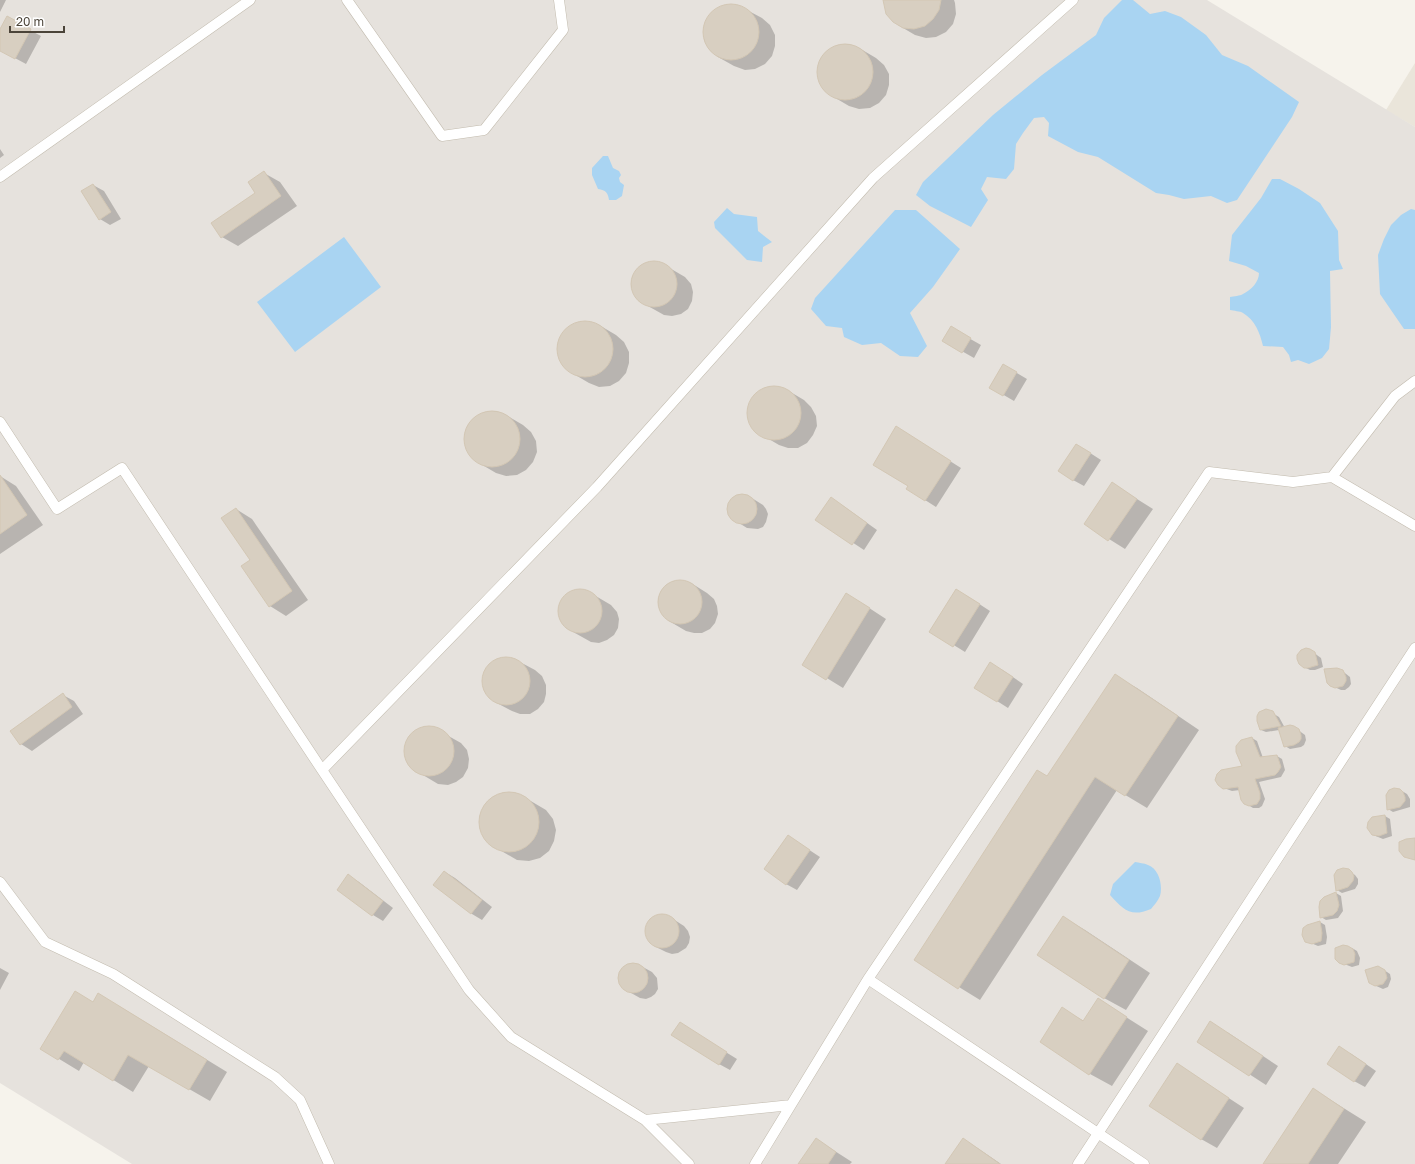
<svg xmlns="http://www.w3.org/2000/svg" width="1415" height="1164" font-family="'Golos Text',sans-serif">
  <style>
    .residential { fill: #eae5da }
    .industrial { fill: #e6e2dd }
    .water { fill: #a9d4f2 }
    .shadow { fill: #0003 }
    .building { fill: #d8cfc1; stroke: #d3c7b4 }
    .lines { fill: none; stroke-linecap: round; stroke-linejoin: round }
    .lane-casing { stroke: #c2bbae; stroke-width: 11 }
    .lane { stroke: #fff; stroke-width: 10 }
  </style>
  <rect width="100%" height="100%" fill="#f6f3ec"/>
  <!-- residential -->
  <path class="residential" d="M1415,63v64l-29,-17z"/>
  <!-- industrial -->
  <path class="industrial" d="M0,0h1207l208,127v1037h-1283l-132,-81z"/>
  <!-- water -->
  <path class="water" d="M1122,0h11l17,14 15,-3 16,6 25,18 16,20 26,11 51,36 -7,15 -55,83 -10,3 -16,-7 -27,3 -15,-4 -13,-2 -58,-36 -20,-5 -30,-16 1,-13 -5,-6 -10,1 -11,15 -7,11 -2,25 -8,10 -19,-2 -6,12 7,11 -17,27 -41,-21 -14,-11 7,-13 70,-67 49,-40 54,-40 8,-17z
    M603,156h5l5,12 6,3 2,4 -2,3 1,4 4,3 -2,11 -6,4h-7c-1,-7 -3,-10 -11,-11l-6,-14v-7z
    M1272,179h8l19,10 21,14 18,28 1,29 4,9 -13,2 1,56 -2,22 -7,9 -13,6 -11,-4 -7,2 -2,-7 -6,-8 -20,-1c-3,-13 -8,-26 -20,-33 -3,-2 -9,-2 -13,-3v-13c4,-1 10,-1 13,-3 8,-4 16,-12 16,-21l-13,-7 -17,-5 3,-26 29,-37z
    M727,208l7,6 23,3 1,14 14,11 -9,5 -1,15 -15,-2 -32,-32 -1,-6z
    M1411,209l4,1v119h-11l-24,-35 -2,-39 6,-16 7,-14 10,-10z
    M895,210h21l44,39 -27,38 -23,26 17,33 -9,11 -18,-1 -19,-13 -19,2 -18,-8 -2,-9 -16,-2 -15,-17 4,-11z
    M344,237l37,50 -86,65 -38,-50z
    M1135,862c4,1 9,1 13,3 11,4 15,20 12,31 -2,5 -6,9 -9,13 -21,9 -28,0 -41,-14l3,-11z"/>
  <!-- shadow -->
  <path class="shadow" d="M0,0h6l-6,12z
    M885,0h69l1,3 1,11 -3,10 -7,8 -10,5 -10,1 -11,-3 -17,-10z
    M734,5l11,4 17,9 8,7 5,10v11l-3,10 -7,8 -10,5 -10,1 -11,-4 -16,-9 -9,-8 -5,-9v-11l3,-10 7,-8 10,-5z
    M7,18l34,18 -15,28 -26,-14v-19z
    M849,44l10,4 17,10 8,7 5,9v11l-3,10 -7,8 -9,5 -11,1 -10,-3 -17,-10 -9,-7 -4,-10 -1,-11 3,-10 7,-8 10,-5z
    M0,149l4,6 -4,3z
    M264,173l16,9 17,24 -59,40 -16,-9 35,-44z
    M93,185l11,6 17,28 -11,6 -10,-6z
    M652,262l9,1 24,14 6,7 2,8 -1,9 -4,8 -7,5 -9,2 -8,-1 -25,-14 -5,-7 -3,-8 1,-9 5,-7 7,-6z
    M588,322l11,3 17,10 8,7 5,10v11l-3,10 -7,8 -9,5 -11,1 -10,-4 -17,-10 -8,-7 -5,-9 -1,-11 3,-10 7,-8 10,-5z
    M951,328l30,17 -7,13 -30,-17z
    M1003,365l24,14 -13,22 -24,-14z
    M777,387l10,3 17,10 7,7 5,9 1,10 -4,9 -6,8 -9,5h-10l-9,-3 -17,-10 -8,-6 -5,-9v-10l3,-10 6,-7 9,-5z
    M496,411l10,4 17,10 8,7 5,9 1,11 -4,10 -7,8 -9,5 -11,1 -10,-3 -17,-10 -8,-7 -5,-10 -1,-11 3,-10 7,-8 10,-5z
    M907,434l54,34 -25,39 -11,-7 -16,-14z
    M1087,451l14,9 -17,26 -11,-6z
    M0,476l16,10 27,39 -43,29z
    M1113,484l40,25 -28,40 -40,-25z
    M741,495h6l16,10 3,4 2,5 -2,8 -3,5 -5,2 -11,-1 -16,-10 -2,-5 -1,-6 2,-5 4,-4z
    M842,505l35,25 -13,20 -47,-31z
    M236,509l16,10 56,81 -22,16 -16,-10 -19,-46z
    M674,581h8l9,2 16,10 7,6 3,7 1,8 -3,9 -5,6 -8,4h-8l-8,-2 -17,-10 -6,-6 -4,-7 -1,-9 3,-8 5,-6z
    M579,590l8,1 7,4 17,10 6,7 2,7 -1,9 -4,7 -7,5 -8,3 -8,-1 -25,-14 -5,-7 -2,-8 1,-8 4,-8 6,-5z
    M967,596l23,15 -25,41 -34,-21z
    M863,604l23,15 -43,69 -39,-24z
    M1310,650l11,8 2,9 -8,3h-5l-6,-3z
    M500,658h9l9,3 17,9 7,6 4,9v9l-2,8 -6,7 -8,5h-10l-8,-3 -17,-9 -7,-6 -4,-9 -1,-9 3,-8 6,-7z
    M1001,669l22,15 -15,24 -11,-7z
    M1341,670l9,7 1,7 -2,3 -4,3h-4l-11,-5z
    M1115,676l22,12 62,42 -52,78 -30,-18 -137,210 -65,-40 133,-183z
    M63,695l11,6 9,13 -51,37 -11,-7 -9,-13z
    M1267,710l12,7 6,11 9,-1 11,8 1,5 -2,5 -3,2 -11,2 -5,-3 -6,-16 -13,2 -5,-2z
    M427,728l9,1 25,14 6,7 2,9 -1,9 -5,9 -7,5 -8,3 -10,-1 -25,-15 -5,-7 -3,-9 1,-9 5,-8 7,-6z
    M1252,738l5,3 6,17 14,-2 5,3 3,11 -4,7 -22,5 6,17 -3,7 -3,2h-6l-8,-5 -5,-13 -8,1 -11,-4 22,-20z
    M1402,791l5,3 3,5v8l-17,5 -5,-3z
    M507,793l12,2 10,5 17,10 7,9 3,11 -2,11 -5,10 -9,7 -11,3 -12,-1 -26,-15 -7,-9 -3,-11 1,-12 5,-10 9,-7z
    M1385,816l5,3 2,17 -9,3 -10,-4 -5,-7z
    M788,836l32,21 -23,33 -11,-6z
    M1347,870l8,5 3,4v5l-3,5 -13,4 -5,-3z
    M445,872l10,6 37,29 -10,13 -10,-6 -37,-29z
    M348,876l11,6 34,26 -10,13 -10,-6 -35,-26z
    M1336,893l5,3 2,15 -5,7 -12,2 -5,-3z
    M661,916h7l5,3 11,7 4,5 2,6 -1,6 -3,5 -8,5 -6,1 -6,-2 -12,-6 -7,-10v-10l3,-5 5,-4z
    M1063,917l22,13 65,43 -24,37 -22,-12z
    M1320,922l5,3 2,12 -1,7 -8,2 -12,-5z
    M1352,948l5,3 3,7 -1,7 -7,2 -13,-5z
    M629,965l12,1 11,6 5,6 1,11 -3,5 -4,3 -5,2 -6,-1 -16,-9 -3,-4 -1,-11 2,-5z
    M0,968l9,5 -9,17z
    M1381,968l9,6 1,5 -3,8 -5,2 -9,-4z
    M1099,1000l49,31 -36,55 -22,-12 -49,-32 22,-33 21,12z
    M94,1003l25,3 108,66 -17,29 -61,-35 -16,26 -49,-30 -5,9 -38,-23z
    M690,1030l47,29 -7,11 -11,-6z
    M1227,1032l51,34 -12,19 -68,-44z
    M1350,1053l26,18 -11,16 -11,-6z
    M1178,1065l66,43 -27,40 -16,-9z
    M1313,1089l53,33 -28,42h-74z
    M816,1139l36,23 -2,2h-50z
    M963,1139l16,10 22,15h-55z"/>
  <!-- building -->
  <path class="building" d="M883,0h58l-2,10 -6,9 -8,7 -11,3 -11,-1 -10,-6 -7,-8z
    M703 32a28 28 0 1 1 56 0a28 28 0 1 1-56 0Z
    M7,16l24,13 -16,30 -15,-8v-22z
    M817 72a28 28 0 1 1 56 0a28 28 0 1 1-56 0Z
    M264,171l17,25 -60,42 -10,-15 44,-30 -7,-11z
    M93,184l18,28 -12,8 -18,-29z
    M631 284a23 23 0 1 1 46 0a23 23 0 1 1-46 0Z
    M557 349a28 28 0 1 1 56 0a28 28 0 1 1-56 0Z
    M951,326l20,12 -9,15 -20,-12z
    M1003,364l14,8 -14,24 -14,-8z
    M747 413a27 27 0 1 1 54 0a27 27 0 1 1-54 0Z
    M464 439a28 28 0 1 1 56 0a28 28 0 1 1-56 0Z
    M896,426l55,35 -26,40 -19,-12 2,-3 -35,-21z
    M1076,444l15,9 -18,28 -15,-10z
    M0,475l27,40 -27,19z
    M1112,482l25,17 -29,42 -24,-17z
    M727 509a15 15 0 1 1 30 0a15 15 0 1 1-30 0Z
    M831,497l36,26 -15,22 -37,-25z
    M236,508l56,83 -23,16 -28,-41 9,-6 -29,-42z
    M658 602a22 22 0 1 1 44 0a22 22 0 1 1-44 0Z
    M558 611a22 22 0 1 1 44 0a22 22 0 1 1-44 0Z
    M956,589l24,15 -27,43 -24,-15z
    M846,593l24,15 -44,72 -24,-15z
    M1306,648l4,1 5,3 3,13 -10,3h-4l-5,-4 -2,-5v-4l4,-5z
    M482 681a24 24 0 1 1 48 0a24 24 0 1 1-48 0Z
    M990,662l23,15 -16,25 -23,-14z
    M1337,668l6,2 3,7v4l-3,5 -8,2 -5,-2 -3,-3 -3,-14z
    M1115,674l63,42 -53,80 -30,-19 -137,212 -44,-29 123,-190 10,6z
    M63,693l9,14 -52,38 -10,-14z
    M1266,709l7,2 8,15 -21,4 -3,-9v-5l2,-4z
    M1290,725l4,1 5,3 2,6v4l-2,3 -5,3 -10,2 -6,-19z
    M404 751a25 25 0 1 1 50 0a25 25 0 1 1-50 0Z
    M1252,737l8,20 17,-2 4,12 -3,5 -3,3 -20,4 5,14v6l-3,5 -8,2 -5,-2 -3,-4 -3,-13 -15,2 -5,-4 -3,-5 2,-6 4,-4 21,-4 -6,-14v-6l5,-6z
    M1394,788l6,1 3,3 2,5v4l-5,6 -13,3 -1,-15 3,-5z
    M479 822a30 30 0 1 1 60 0a30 30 0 1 1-60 0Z
    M1385,815l2,18 -8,3 -7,-1 -5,-7 1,-6 4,-5z
    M788,835l22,15 -24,35 -22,-16z
    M1415,838v22l-11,-3 -5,-6v-9l7,-3z
    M1343,868l6,1 3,3 2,4 -1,5 -5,6 -12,4 -2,-16 3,-5z
    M444,871l38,29 -11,14 -38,-29z
    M348,874l35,27 -11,15 -35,-26z
    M1336,892l3,13 -2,6 -4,4 -13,3 -1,-11 1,-6 4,-4z
    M645 931a17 17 0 1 1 34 0a17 17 0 1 1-34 0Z
    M1063,916l66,44 -25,39 -67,-44z
    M1320,921l2,12 -1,8 -9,3 -7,-2 -3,-7 1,-7 4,-3z
    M1343,945l5,1 5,3 2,5 -1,8 -10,3 -5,-2 -4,-4v-11z
    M618 978a15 15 0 1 1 30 0a15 15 0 1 1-30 0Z
    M1378,966l7,4 2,8 -4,6 -8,2 -6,-3 -4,-13z
    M75,991l18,11 5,-9 109,67 -18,30 -61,-35 -15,26 -49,-30 -6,9 -18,-11z
    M1098,998l29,19 -38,58 -49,-33 22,-35 21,14z
    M1210,1021l53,35 -14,20 -52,-34z
    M680,1022l47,30 -8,13 -48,-30z
    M1339,1046l27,18 -12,18 -27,-18z
    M1177,1063l52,35 -28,42 -52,-34z
    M1313,1088l31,21 -36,55h-45z
    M816,1138l20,14 -8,12h-30z
    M963,1138l37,26h-55z"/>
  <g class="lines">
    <!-- lane casing -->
    <g class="lane-casing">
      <path id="lane" d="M347,0l95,136 42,-6 79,-100 -4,-30
        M1073,0l-200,178 -276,309 -275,283 147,220 42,47 134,83 146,-15 77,-126 341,-507 84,10 39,-5 63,-81 20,-15
        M0,177l250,-177
        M0,422l57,87 65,-41 200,302
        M1332,477l83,49
        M0,882l45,60 68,32 162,103 25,23 29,64
        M868,979l276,185
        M645,1120l44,44
        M755,1164l36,-59
        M1078,1164l337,-516"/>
    </g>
    <!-- lane -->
    <use href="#lane" class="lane"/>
  </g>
  <!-- scale -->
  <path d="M10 26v6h54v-6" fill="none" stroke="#4b4439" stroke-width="2"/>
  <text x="16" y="26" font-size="12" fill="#4b4439" stroke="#ffffff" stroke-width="3" paint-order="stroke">20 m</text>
</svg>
